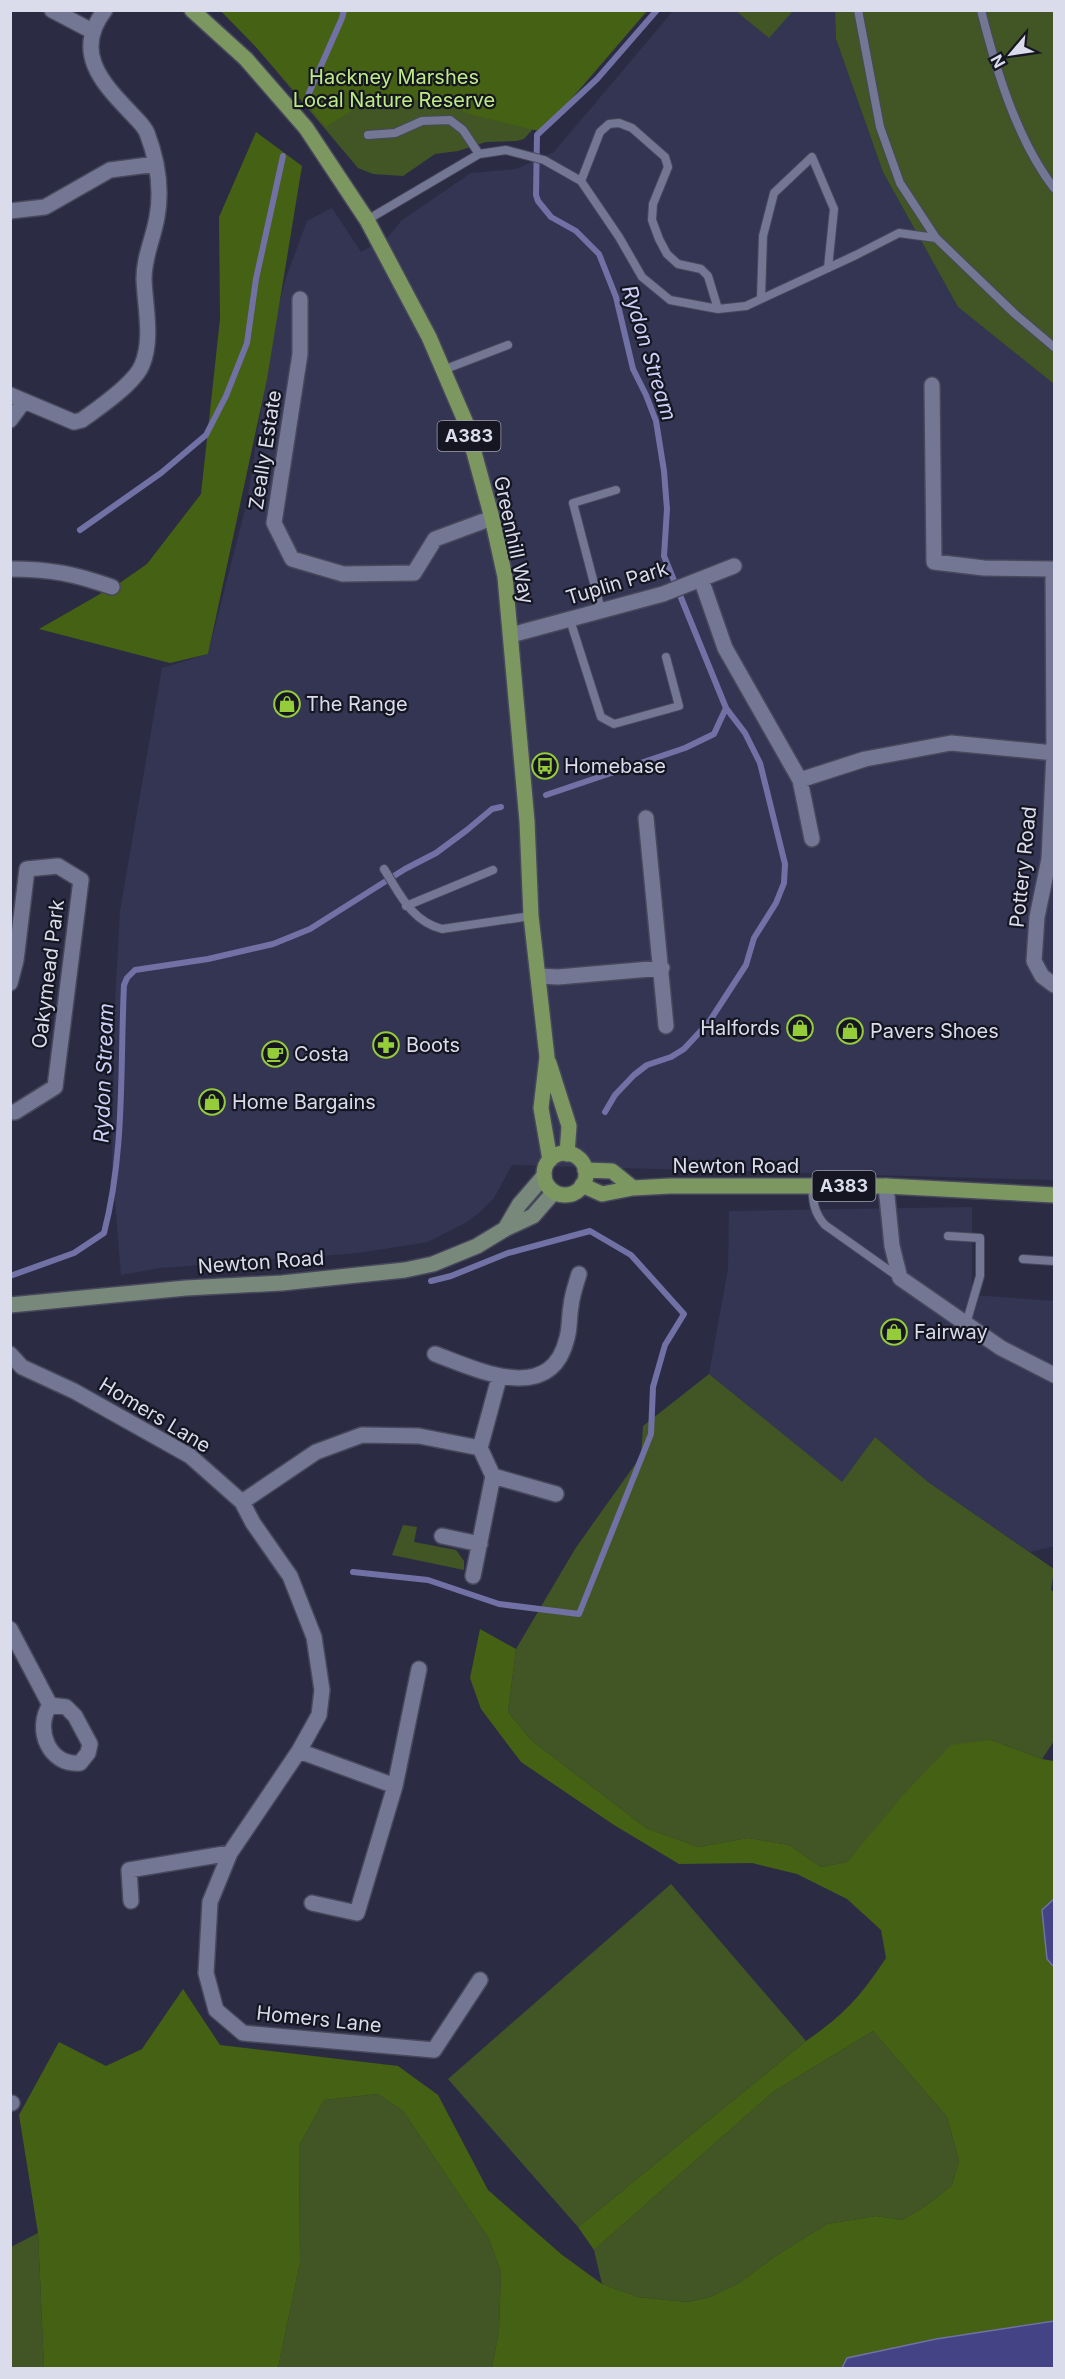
<svg xmlns="http://www.w3.org/2000/svg" width="1065" height="2379" font-family="Inter,sans-serif">
  <style>
    .built { fill: #343553 }
    .green { fill: #425625 }
    .forest { fill: #456113 }
    .water { fill: #444386; stroke: #7171a5; stroke-width: 1.5 }
    .lines { fill: none; stroke-linecap: round; stroke-linejoin: round }
    .stream { stroke: #7171a5; stroke-width: 6 }
    .service-casing { stroke: #47485c; stroke-width: 10 }
    .minor-casing { stroke: #47485c; stroke-width: 18 }
    .secondary-casing { stroke: #47485c; stroke-width: 18 }
    .primary-casing { stroke: #47485c; stroke-width: 18 }
    .service { stroke: #747793; stroke-width: 8 }
    .minor { stroke: #747793; stroke-width: 15 }
    .secondary { stroke: #78887a; stroke-width: 15 }
    .primary { stroke: #7c9860; stroke-width: 15 }
    .labels { text-anchor: middle; stroke-width: 4.5; stroke-linejoin: round; paint-order: stroke }
    .shield { fill: #151621; stroke: #9fa1af; stroke-width: 1.5 }
    .shield-label { font-size: 18px; font-weight: bold; fill: #dadcec }
    .park-label { font-size: 20px; fill: #bfeb85; stroke: #151621 }
    .street-label { font-size: 20px; fill: #dadcec; stroke: #151621 }
    .poi-label { font-size: 20px; fill: #dadcec; stroke: #151621; text-anchor: start }
    .water-label { font-size: 21px; font-style: italic; fill: #cdd1f9; stroke: #151621 }
  </style>
  <rect width="100%" height="100%" fill="#2b2c44"/>
  <!-- built -->
  <path class="built" d="M673,11h162l1,28 47,133 75,135 96,77v796l-542,-15 -18,33 -15,15 -14,10 -37,19 -70,11 -198,15 -39,7 -9,-110 3,-162 5,-92 42,-243 46,-14 39,-152 28,-184 12,-43 20,-54 25,-13 29,44 28,-16 13,-16 69,-47 45,-4 38,-17z
    M972,1207v88l82,6v245l-24,6 -102,-70 -53,-45 -33,46 -133,-109 19,-105 1,-58z"/>
  <!-- green -->
  <path class="green" d="M221,11l312,118 -9,10 -7,2 -31,1 -28,9 -23,3 -32,22 -30,-2 -15,-6 -102,-121z
    M736,11l57,-1v1l-24,27z
    M835,11h219v373l-96,-77 -75,-135 -47,-133z
    M709,1374l133,108 33,-45 53,45 126,87 -3,21 3,2v149l-12,18 -51,-19 -122,97 -22,25 -26,5 -32,-22 -41,-7 -50,9 -52,-19 -115,-88 -23,-28 8,-63 59,-100 66,-93 2,-30z
    M403,1525l14,2 -3,15 42,8 8,11v9l-72,-15z
    M671,1884l135,157 -228,186 -130,-148z
    M873,2031l74,86 12,44 -7,24 -25,20 -25,15 -26,-4 -49,8 -53,33 -35,26 -29,14 -23,5 -49,-5 -36,-13 -8,-34 179,-158z
    M378,2094l25,17 86,128 12,33 -2,58 -7,38h-214l22,-105 -1,-117 25,-46z
    M38,2233l6,135h-33v-121z"/>
  <!-- forest -->
  <path class="forest" d="M221,11h426l-104,121 -74,-18 -20,-11 -76,-6 -47,30 -70,-80z
    M256,132l46,34 -35,213 -59,275 -38,9 -131,-34 82,-47 26,-18 54,-70 19,-175 -1,-102z
    M480,1629l36,20 -8,63 23,28 115,88 52,19 50,-9 41,7 32,22 26,-5 59,-70 45,-47 40,-5 51,19 12,2v138l-12,11 5,48 7,10v353l-118,18 -89,19 -5,10h-350l7,-38 2,-58 -12,-33 -86,-128 -25,-17 -54,6 -25,46 1,117 -22,105h-234l-6,-135 -19,-118 40,-73 47,24 36,-17 41,-60 37,56 178,21 40,29 50,95 73,64 41,30 36,13 49,5 23,-5 29,-14 35,-26 53,-33 49,-8 26,4 25,-15 25,-20 7,-24 -12,-44 -74,-86 -100,61 -179,158 -16,-23 228,-186c39,-27 54,-44 80,-83l-5,-28 -34,-31 -50,-25 -45,-11 -73,1 -65,-39 -93,-63 -40,-53 -11,-31z"/>
  <!-- water -->
  <path class="water" d="M1054,1899v68l-7,-8 -5,-49z
    M1054,2321v47h-212l5,-10 89,-19z"/>
  <g class="lines">
    <!-- stream -->
    <path class="stream" d="M309,93l33,-75 2,-8
      M80,530l81,-57 45,-38 20,-39 21,-53 9,-64 27,-123
      M546,795l139,-47 29,-14 12,-26 -62,-152 3,-47 -3,-38 -8,-50 -10,-26 -13,-26 -17,-72 -17,-43 -23,-23 -25,-14 -13,-16 -2,-6 1,-60 60,-56 60,-69
      M605,1112l10,-17 19,-20 13,-10 24,-8 13,-8 25,-27 37,-57 8,-27 22,-35 8,-20 1,-19 -25,-101 -15,-30 -19,-25
      M10,1276l64,-23 30,-20c21,-81 16,-164 20,-248l3,-7 8,-8 73,-11 65,-15 37,-15 95,-60 31,-16 31,-23 25,-21 9,-2
      M353,1572l75,8 71,24 80,10 72,-180 2,-47 12,-42 19,-31 -53,-59 -41,-24 -82,22 -57,23 -20,5"/>
    <!-- service casing -->
    <g class="service-casing">
      <path id="service" d="M858,10l22,117 20,56 36,55
        M981,10c15,60 36,130 73,178
        M368,135l27,-2 27,-12 28,-1 13,10 16,24
        M581,181l19,-49 9,-8 10,-1 13,5 33,29 3,10 -15,37 -1,16 7,19 8,15 11,10 23,5 7,7 10,33
        M367,220l112,-66 27,-4 38,10 37,21 38,56 23,40 28,23 48,9 28,-3 110,-51 43,-22 37,5 79,76 39,33
        M761,298l2,-62 11,-43 38,-36 22,52 -6,59
        M443,370l65,-25
        M601,610l-28,-107 43,-13
        M570,620l31,97 13,7 65,-18 -13,-49
        M384,869c16,25 27,52 58,60l89,-13
        M406,906l87,-36
        M812,1186c1,16 2,27 13,39l72,51
        M948,1236l32,2v38l-14,48
        M1023,1259l31,2"/>
    </g>
    <!-- minor casing -->
    <g class="minor-casing">
      <path id="minor" d="M52,10l40,21
        M10,211l35,-4 65,-37 46,-6
        M300,299v55l-26,169 18,36 51,15 71,-1 21,-34 57,-21
        M932,385l2,177 50,6 69,1 1,184
        M10,395l64,27 8,-2c17,-12 53,-37 60,-55 11,-26 3,-58 2,-86 0,-23 9,-39 13,-62 5,-28 0,-58 -10,-84 -3,-8 -12,-15 -17,-21 -29,-30 -57,-61 -25,-102
        M10,420l14,-19
        M10,569c41,0 65,5 102,18
        M701,579l24,69 75,132 12,59
        M511,635l152,-41 71,-28
        M800,780l65,-21 86,-16 103,10 -5,106 -12,58 -3,44 8,15 12,9
        M646,818l20,208
        M539,976l19,1 104,-9
        M10,983l6,-23 11,-91 31,-3 23,14 -26,207 -40,25h-5
        M886,1186l6,60 8,32 101,70 53,27
        M10,1354l12,13 52,24 116,65 52,46 11,21 37,53 24,61 8,53 -3,25 -20,36 -69,102 -20,49 -4,71 10,37 27,23 191,17 46,-70
        M435,1354c43,16 116,52 132,-16 3,-10 2,-22 4,-32 1,-11 5,-22 8,-32
        M493,1476l63,18
        M242,1502l74,-50 46,-17 57,1 61,12
        M442,1536l38,8
        M473,1576l20,-100 -13,-28 19,-70
        M10,1629l40,76 16,2 9,9 15,28 -2,9 -8,10c-31,3 -46,-34 -30,-58
        M299,1751l96,35
        M131,1901l-2,-31 101,-17
        M312,1903l45,10 38,-127 24,-117
        M10,2103h2"/>
    </g>
    <!-- secondary casing -->
    <g class="secondary-casing">
      <path id="secondary" d="M505,1229l14,-24 25,-29
        M10,1305l176,-17 96,-5 123,-13 28,-6 44,-18 28,-17 28,-13 21,-24"/>
    </g>
    <!-- primary casing -->
    <g class="primary-casing">
      <path id="primary" d="M192,10l54,49 60,69 61,92 62,117 37,86 26,95 13,59 22,244 4,95 16,141 -6,51 9,52
        M549,1063l20,63 -2,28
        M544 1174a21 21 0 1 1 42 0a21 21 0 1 1-42 0Z
        M585,1170l27,1 21,17
        M582,1185l20,9 31,-6 37,-2h216l168,9"/>
    </g>
    <!-- service -->
    <use href="#service" class="service"/>
    <!-- minor -->
    <use href="#minor" class="minor"/>
    <!-- secondary -->
    <use href="#secondary" class="secondary"/>
    <!-- primary -->
    <use href="#primary" class="primary"/>
  </g>
  <!-- icons -->
  <defs>
    <g id="shop-ring" transform="scale(1.35)"><circle r="9.5" fill="#151621" stroke="#95cc3a" stroke-width="1.5"/><path d="M-5-2.5h2.3a2.7 3.5 0 0 1 5.4 0H5L5.5 6h-11ZM-1.5-2.5h3a1.5 2.3 0 0 0-3 0Z" fill="#95cc3a"/></g>
    <g id="bus-ring" transform="scale(1.35)"><circle r="9.5" fill="#151621" stroke="#95cc3a" stroke-width="1.5"/><path d="M-5-6H5V4H4V6H2V4H-2V6H-4V4H-5ZM-3.5-4V0h7V-4ZM-3.5 1.2v1.5H-2V1.2ZM2 1.2v1.5H3.5V1.2Z" fill="#95cc3a"/></g>
    <g id="pharmacy-ring" transform="scale(1.35)"><circle r="9.5" fill="#151621" stroke="#95cc3a" stroke-width="1.5"/><path d="M-2-6h4v4h4v4h-4v4h-4v-4h-4v-4h4Z" fill="#95cc3a"/></g>
    <g id="cafe-ring" transform="scale(1.35)"><circle r="9.5" fill="#151621" stroke="#95cc3a" stroke-width="1.5"/><path d="M-5.5-4.5H6V0H3Q3 3.5 0 3.5H-2.5Q-5.5 3.5-5.5 0ZM3-3.2v2h1.7v-2ZM-6 4.5H4V6H-6Z" fill="#95cc3a"/></g>
  </defs>
  <g fill-rule="evenodd">
    <use href="#shop-ring" x="287" y="704"/>
    <use href="#bus-ring" x="545" y="766"/>
    <use href="#shop-ring" x="800" y="1028"/>
    <use href="#shop-ring" x="850" y="1031"/>
    <use href="#pharmacy-ring" x="386" y="1045"/>
    <use href="#cafe-ring" x="275" y="1054"/>
    <use href="#shop-ring" x="212" y="1102"/>
    <use href="#shop-ring" x="894" y="1332"/>
  </g>
  <g class="labels">
    <!-- shield labels -->
    <g class="shield">
      <rect x="437.5" y="421" width="63" height="30" rx="4.5"/>
      <rect x="812.5" y="1171" width="63" height="30" rx="4.5"/>
    </g>
    <g class="shield-label">
      <text x="469" y="442">A383</text>
      <text x="844" y="1192">A383</text>
    </g>
    <!-- park labels -->
    <g class="park-label">
      <text x="394" y="84">Hackney Marshes<tspan x="394" dy="23">Local Nature Reserve</tspan></text>
    </g>
    <!-- street labels -->
    <g class="street-label">
      <text transform="translate(265 450) rotate(-81)" y="7">Zeally Estate</text>
      <text transform="translate(514 540) rotate(78)" y="7">Greenhill Way</text>
      <text transform="translate(617 583) rotate(-17)" y="7">Tuplin Park</text>
      <text transform="translate(1023 867) rotate(-84)" y="7">Pottery Road</text>
      <text transform="translate(48 974) rotate(-83)" y="7">Oakymead Park</text>
      <text x="736" y="1173">Newton Road</text>
      <text transform="translate(261 1262) rotate(-4)" y="7">Newton Road</text>
      <text transform="translate(155 1415) rotate(31)" y="7">Homers Lane</text>
      <text transform="translate(319 2019) rotate(6)" y="7">Homers Lane</text>
    </g>
    <!-- poi labels -->
    <g class="poi-label">
      <text x="306" y="711">The Range</text>
      <text x="564" y="773">Homebase</text>
      <text x="780" y="1035" text-anchor="end">Halfords</text>
      <text x="870" y="1038">Pavers Shoes</text>
      <text x="406" y="1052">Boots</text>
      <text x="294" y="1061">Costa</text>
      <text x="232" y="1109">Home Bargains</text>
      <text x="914" y="1339">Fairway</text>
    </g>
    <!-- water labels -->
    <g class="water-label">
      <text transform="translate(649 353) rotate(73)" y="7">Rydon Stream</text>
      <text transform="translate(104 1073) rotate(-88)" y="7">Rydon Stream</text>
    </g>
  </g>
  <!-- border -->
  <rect width="1065" height="2379" fill="none" stroke="#dadcec" stroke-width="24"/>
  <!-- north arrow -->
  <g transform="translate(1011 54) rotate(241)" stroke="#151621" stroke-width="4.5" paint-order="stroke">
  <path d="M0-4.5L10 22L0 15L-10 22Z" fill="#dadcec"/>
  <text y="-9" font-size="16" font-weight="bold" text-anchor="middle" fill="#dadcec">N</text>
  </g>
</svg>
